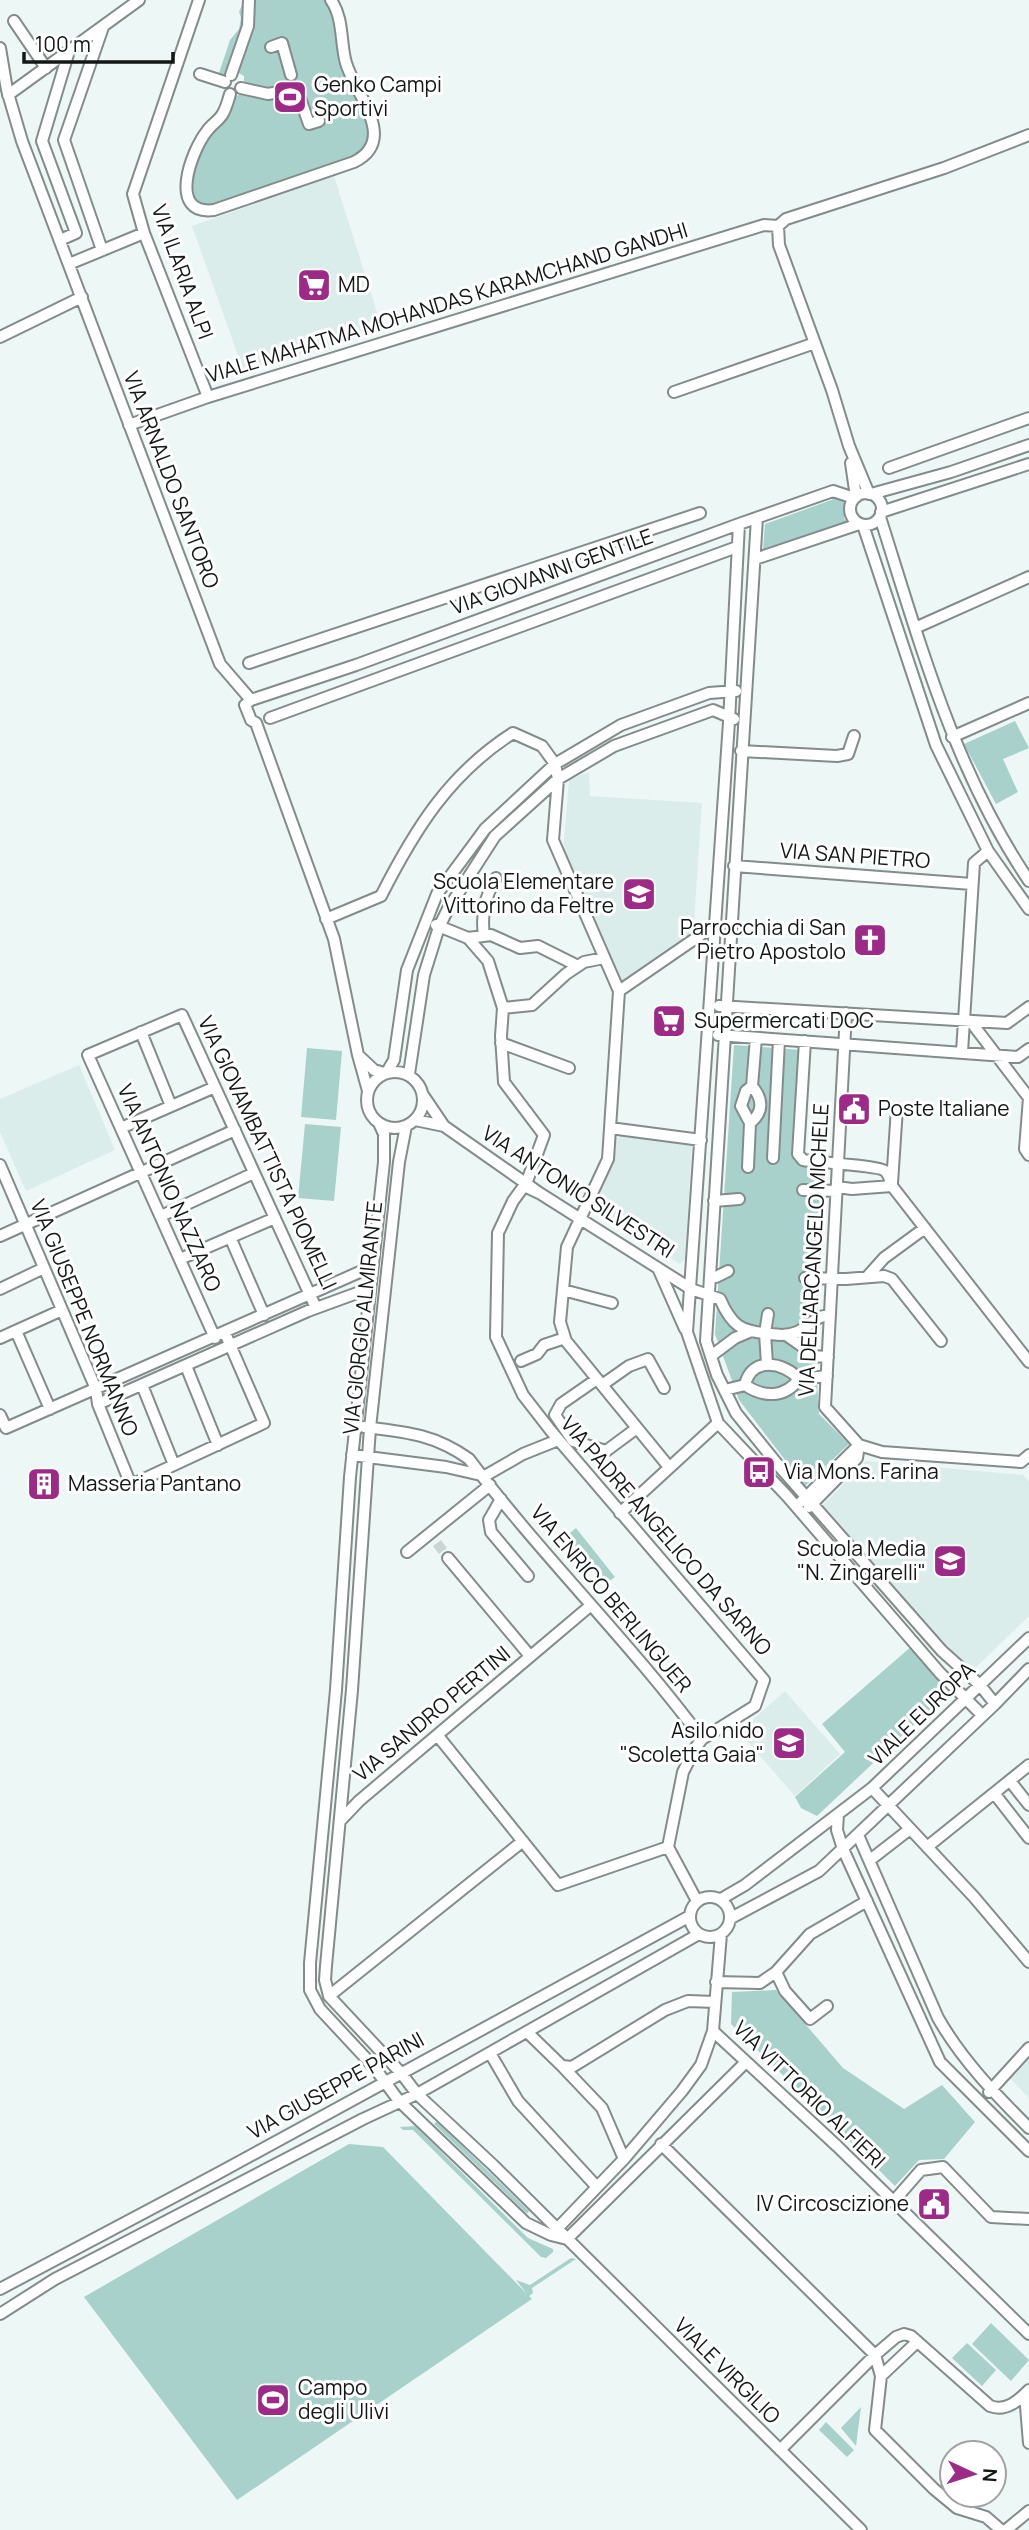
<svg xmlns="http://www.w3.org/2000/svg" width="1029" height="2530" font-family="Manrope,sans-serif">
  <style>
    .built { fill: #daedeb }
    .green { fill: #a9d1cc }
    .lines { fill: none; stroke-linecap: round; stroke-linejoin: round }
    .minor-tunnel { stroke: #ccd5d4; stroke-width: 10; stroke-dasharray: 10 5; stroke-linecap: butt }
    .minor-casing { stroke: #838c8b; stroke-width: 14 }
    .minor { stroke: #fff; stroke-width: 10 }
    .labels { text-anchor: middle; stroke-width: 6; stroke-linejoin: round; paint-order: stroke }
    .poi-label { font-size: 21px; fill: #131716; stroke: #fff; text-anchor: start }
    .street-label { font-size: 21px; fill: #131716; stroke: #fff }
  </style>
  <rect width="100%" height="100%" fill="#edf7f6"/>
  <!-- built -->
  <path class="built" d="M334,176l48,152 -138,44 -52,-146z
    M589,772l1,24 112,7 -9,134 -71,46 -59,-131 6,-72z
    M79,1065l36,85 -89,41 -26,-59v-33z
    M621,1136l71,7 -7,116 -5,5 -88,-53 21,-47 2,-25z
    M866,1461l158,14 5,7v134l-58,56 -149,-166z
    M785,1691l55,63 -45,42 -56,-64z
    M1029,2055v43l-22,-23z"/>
  <!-- green -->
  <path class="green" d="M244,0h3v12l-19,65 -11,2 13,-39 9,-11 2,-11 -2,-6z
    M254,0h73l45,130 -11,26 -149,52 -14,-3c-18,-29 14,-81 33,-105 4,-4 9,-5 13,-10v-14l-9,-5 19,-59z
    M834,499l11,1 -1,19 6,4 -83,29 -4,-1 2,-27z
    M1015,721l14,27 -26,11 15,33 -22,12 -32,-60z
    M734,1045l68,5 -8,111 31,6 -10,184 4,63 30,30 -44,42 -66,-86 -24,-66z
    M307,1048l35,3 -6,69 -35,-3z
    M305,1124l36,3 -7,74 -36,-3z
    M576,1528l39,49 -8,6 -41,-47z
    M913,1645l25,31 1,25 -122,115 -16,-8 -6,-11 50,-45 -23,-28z
    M776,1990l67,78 61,41 38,-24 33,37 -31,37 -25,1 -24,26 -164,-162 1,-32z
    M437,2121l92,90 -2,3 -93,-90z
    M415,2126l113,112 25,11v3l-7,6 -5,-1 -128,-127h-10l-3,-3z
    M349,2144l34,3 144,147 -11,-14 14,5 41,-27 5,1 -44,29 1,5 -4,3 3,3 -295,201 -153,-203z
    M991,2323l38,37 -18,21 -39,-37z
    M967,2343l29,27 -14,16 -30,-28z
    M861,2407l-5,39 -15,-18z
    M826,2422l28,28 -7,7 -28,-27z"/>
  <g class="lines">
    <!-- minor-tunnel -->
    <path class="minor-tunnel" d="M437,1543l11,15"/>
    <!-- minor casing -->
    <g class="minor-casing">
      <path id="minor" d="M199,0l-66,194 11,39 64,164
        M14,21l32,47
        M271,47l11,-4 9,32
        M0,48l7,42 15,51 198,523 31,36
        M200,74l25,8
        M231,75l17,-49 1,-26
        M241,88l27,6 16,-3
        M230,94c-2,7 -4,15 -8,21 -4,6 -11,10 -15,16 -16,20 -40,85 7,79l140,-48c45,-22 1,-68 -8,-99 -6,-21 -2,-44 -15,-63
        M8,95l131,-95
        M300,98l9,26 10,-3
        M778,226l1,19 53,145 17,56 20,48
        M60,240l16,-7 -34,-92 27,-90
        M102,250l-38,-110 39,-113
        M69,264l75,-31
        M0,337l82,-40
        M674,392l141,-49
        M129,425l79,-28 556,-172 14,1 8,-7 158,-51 85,-33
        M851,463l5,34
        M889,468l140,-50
        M850 509a16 16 0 1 1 32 0a16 16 0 1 1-32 0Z
        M871,494l80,-22 78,-27
        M881,512l148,-48
        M880,517c40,126 74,253 149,364
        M757,518l-51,823 11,34 19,38 42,52 164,186 38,34 15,19
        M739,524l-10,198 -42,610 31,91 69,73 153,177 42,42
        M863,525l73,220 52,106 41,58
        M755,559l104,-35
        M915,628l114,-51
        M249,663l451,-150
        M270,718l467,-171
        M952,737l77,-34
        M741,751l96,5 11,-2 6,-18
        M734,866l238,18
        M326,919l55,-23c34,-67 68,-122 132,-163l29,13 13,18 3,15 -5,61 66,151 -11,168 -41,88 -7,75 6,19 103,126
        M436,925l32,13 20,23 15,47
        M484,936c-3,-22 1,-39 12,-58
        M468,938l23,-3 29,13 18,-2 40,20
        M619,991l96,-66
        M719,1006l288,17 22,-16
        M846,1013l-21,394 34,38
        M971,1022l58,76 -4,51 4,6
        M141,1032l30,74
        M718,1035l300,22 11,-8
        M805,1041l-7,113 5,6c12,2 77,6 82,11 4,3 5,10 7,15l137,176
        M501,1043l68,25
        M962,1052l12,-189 14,-12
        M358,1055l16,15 10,3
        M367 1100a28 28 0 1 1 56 0a28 28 0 1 1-56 0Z
        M387,1072l7,-12 13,-90 30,-76 48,-65 70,-65 66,-39 88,-32 27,-2
        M409,1074l15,-99 15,-48 9,-18 47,-73 63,-57 56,-33 99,-36 21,9
        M368,1091l-10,-36 -24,-116 -78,-216 -5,-3 -6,-15 6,-5 105,-35 383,-141 94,-33 21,7
        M423,1095l21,31 97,68 150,95 29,10c12,27 20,32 50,35 9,1 17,2 27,-2 14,-6 17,-16 33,-17
        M415,1120l29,6
        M379,1123l5,11v28l-34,315 -14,213 -26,273v27l10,19 54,58 25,34 127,122 25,12 16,4
        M750,1123c14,-11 13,-24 2,-37
        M406,1126l-7,36 -29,266 -18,262 -26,276 -1,14 4,16 72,77 16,21 76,71 368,365
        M121,1128l94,-41
        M610,1128l91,12
        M773,1158l6,-118
        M0,1165l96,224 2,15 33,81 133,-62 -39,-90
        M748,1167l2,-44 -9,-17 5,-15 6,-5 4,-48
        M892,1183l5,-75
        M526,1184l18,-49 -40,-53 -3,-46 2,-28 29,-3 34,-31 18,-12 20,-4
        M837,1187l15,2 40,-3
        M803,1190l34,1
        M541,1194l-17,-8 -11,15 -15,32 -2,104 27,58 28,36 213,249 -9,26 -53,33 -6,8 -13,25 -15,75 29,54
        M714,1201l25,-2
        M161,1216l93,-43
        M0,1236l235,-106
        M230,1237l34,78
        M180,1259l95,-41
        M658,1268l27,61
        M710,1276l6,1 12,-6
        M867,1277l17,-19 41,-30
        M805,1278l41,1 38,-3 8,3 49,62
        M0,1289l44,-21
        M563,1290l49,13
        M16,1331l34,78
        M786,1335l20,14 6,7 16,1
        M0,1338l62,-28
        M215,1338l-127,-283 94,-40 134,293
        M711,1356l24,-18 14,-6
        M521,1361l16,-7 7,-9 21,-7
        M767,1364l-2,-31 3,-19
        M186,1366l32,79
        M597,1379l-36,25 -6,11 18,26 33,10 31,-23
        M142,1385l32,80
        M602,1385l27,-19 19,-7 16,29
        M745,1385c19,13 40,13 54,-6
        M725,1390l20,-5c6,-29 39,-23 54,-6l28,-3
        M98,1404l210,-93 60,-22
        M0,1415l6,13 365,-161
        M364,1427c42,5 70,7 105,32 73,97 161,183 233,280
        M859,1445l23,7 139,10 8,-7
        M352,1455l94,12 35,8
        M483,1477l40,-23 35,-14
        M501,1499l-12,21 2,12 37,44
        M801,1502l58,-57
        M809,1507l48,-49 2,-13
        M620,1513l98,-90
        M407,1552l83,-67
        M448,1558l82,98
        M438,1736l120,149 110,-38
        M1010,1781l19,24
        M872,1788l102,109 55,65
        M994,1793l35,45
        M838,1814l-1,16 6,19 97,213 89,89
        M340,1821l19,-20 231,-195
        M858,1835l80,183c24,42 57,76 91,110
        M927,1847l102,-82
        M870,1860l40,-31
        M690 1917a20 20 0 1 1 40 0a20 20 0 1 1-40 0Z
        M721,1899l24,-14 127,-97 157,-150
        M731,1918l88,-47 176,-167 34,-35
        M776,1972l34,-38 57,-33
        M716,1982l44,1 16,-11 9,19 25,28 17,-13
        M329,1996l194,-155
        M713,2031l124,115 192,188
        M527,2032l35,34 10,1 93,-57 23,-9 27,1
        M490,2053l28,48 79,86
        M562,2066l40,42 22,51
        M989,2092l40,-44
        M661,2144l214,211 6,21 -6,54 59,59 23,19 29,9 15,13
        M893,2202l28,-32 22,-3 48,50 38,2
        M553,2233l71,-74 58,-68 19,-26 12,-34 8,-97
        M567,2239l179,-177
        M0,2289l215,-114 475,-259
        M0,2314l55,-35 308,-160 54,-25 282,-160
        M881,2376l36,-34
        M1025,2394l4,49
        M780,2450l95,-95 21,-18 8,-3 7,2 79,70c16,6 28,-5 39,-16
        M1006,2530l23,-19"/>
    </g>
    <!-- minor -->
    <use href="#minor" class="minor"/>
  </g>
  <!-- icons -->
  <defs>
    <g id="stadium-square" transform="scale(1.75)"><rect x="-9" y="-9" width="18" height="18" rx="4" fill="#9d2a86" stroke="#fff"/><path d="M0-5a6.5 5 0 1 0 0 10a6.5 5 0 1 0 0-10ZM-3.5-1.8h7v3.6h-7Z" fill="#fff"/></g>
    <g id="supermarket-square" transform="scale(1.75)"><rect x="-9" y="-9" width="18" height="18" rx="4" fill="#9d2a86" stroke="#fff"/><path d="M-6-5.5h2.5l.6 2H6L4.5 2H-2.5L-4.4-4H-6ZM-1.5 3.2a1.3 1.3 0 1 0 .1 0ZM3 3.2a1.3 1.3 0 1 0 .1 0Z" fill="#fff"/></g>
    <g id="school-square" transform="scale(1.75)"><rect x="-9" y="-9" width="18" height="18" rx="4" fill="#9d2a86" stroke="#fff"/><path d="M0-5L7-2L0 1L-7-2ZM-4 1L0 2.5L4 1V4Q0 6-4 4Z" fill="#fff"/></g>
    <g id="church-square" transform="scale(1.75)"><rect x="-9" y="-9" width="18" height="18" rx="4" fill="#9d2a86" stroke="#fff"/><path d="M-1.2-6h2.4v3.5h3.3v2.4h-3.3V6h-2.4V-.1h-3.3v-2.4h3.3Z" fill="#fff"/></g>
    <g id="civic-square" transform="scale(1.75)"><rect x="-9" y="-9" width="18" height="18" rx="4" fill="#9d2a86" stroke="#fff"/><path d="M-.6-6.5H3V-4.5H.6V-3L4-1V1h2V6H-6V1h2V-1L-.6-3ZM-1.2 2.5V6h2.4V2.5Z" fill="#fff"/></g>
    <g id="bus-square" transform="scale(1.75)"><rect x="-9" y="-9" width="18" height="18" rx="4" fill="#9d2a86" stroke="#fff"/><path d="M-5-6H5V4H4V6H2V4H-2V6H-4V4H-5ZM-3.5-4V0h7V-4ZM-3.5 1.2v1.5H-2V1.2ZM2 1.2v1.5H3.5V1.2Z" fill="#fff"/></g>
    <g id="building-square" transform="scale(1.75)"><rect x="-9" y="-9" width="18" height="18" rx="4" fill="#9d2a86" stroke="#fff"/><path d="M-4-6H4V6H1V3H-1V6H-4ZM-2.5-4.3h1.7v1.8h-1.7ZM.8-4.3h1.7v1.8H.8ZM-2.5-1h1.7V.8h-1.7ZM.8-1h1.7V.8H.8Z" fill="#fff"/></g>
  </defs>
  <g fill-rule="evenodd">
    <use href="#stadium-square" x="290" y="97"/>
    <use href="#supermarket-square" x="314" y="285"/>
    <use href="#school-square" x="639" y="894"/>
    <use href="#church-square" x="870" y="940"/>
    <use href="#supermarket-square" x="669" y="1021"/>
    <use href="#civic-square" x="854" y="1109"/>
    <use href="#bus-square" x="759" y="1472"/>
    <use href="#building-square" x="44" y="1484"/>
    <use href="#school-square" x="950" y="1561"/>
    <use href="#school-square" x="789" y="1743"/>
    <use href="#civic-square" x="934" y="2204"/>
    <use href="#stadium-square" x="273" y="2400"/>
  </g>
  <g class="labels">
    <!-- poi labels -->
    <g class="poi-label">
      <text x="314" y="92">Genko Campi<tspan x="314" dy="24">Sportivi</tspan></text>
      <text x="338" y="292">MD</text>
      <text x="614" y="889" text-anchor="end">Scuola Elementare<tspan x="614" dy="24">Vittorino da Feltre</tspan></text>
      <text x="846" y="935" text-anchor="end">Parrocchia di San<tspan x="846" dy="24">Pietro Apostolo</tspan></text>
      <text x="694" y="1028">Supermercati DOC</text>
      <text x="878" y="1116">Poste Italiane</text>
      <text x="784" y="1479">Via Mons. Farina</text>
      <text x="68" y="1491">Masseria Pantano</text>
      <text x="926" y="1556" text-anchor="end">Scuola Media<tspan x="926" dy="24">"N. Zingarelli"</tspan></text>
      <text x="764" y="1738" text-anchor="end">Asilo nido<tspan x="764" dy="24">"Scoletta Gaia"</tspan></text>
      <text x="909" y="2211" text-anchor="end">IV Circoscizione</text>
      <text x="298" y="2395">Campo<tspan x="298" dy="24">degli Ulivi</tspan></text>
    </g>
    <!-- street labels -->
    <g class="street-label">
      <text transform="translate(182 272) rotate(70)" y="7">VIA ILARIA ALPI</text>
      <text transform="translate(447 303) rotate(-17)" y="7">VIALE MAHATMA MOHANDAS KARAMCHAND GANDHI</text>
      <text transform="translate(171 480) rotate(69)" y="7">VIA ARNALDO SANTORO</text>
      <text transform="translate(552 572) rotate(-20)" y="7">VIA GIOVANNI GENTILE</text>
      <text transform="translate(855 856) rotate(4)" y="7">VIA SAN PIETRO</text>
      <text transform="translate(267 1153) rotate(65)" y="7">VIA GIOVAMBATTISTA PIOMELLI</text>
      <text transform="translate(169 1188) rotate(66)" y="7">VIA ANTONIO NAZZARO</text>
      <text transform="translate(578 1192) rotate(33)" y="7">VIA ANTONIO SILVESTRI</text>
      <text transform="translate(814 1250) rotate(-87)" y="7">VIA DELL'ARCANGELO MICHELE</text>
      <text transform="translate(84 1318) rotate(68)" y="7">VIA GIUSEPPE NORMANNO</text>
      <text transform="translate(363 1318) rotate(-84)" y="7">VIA GIORGIO ALMIRANTE</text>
      <text transform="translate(666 1536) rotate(49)" y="7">VIA PADRE ANGELICO DA SARNO</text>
      <text transform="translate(611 1599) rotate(50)" y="7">VIA ENRICO BERLINGUER</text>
      <text transform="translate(432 1714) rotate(-40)" y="7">VIA SANDRO PERTINI</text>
      <text transform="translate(922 1714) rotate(-44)" y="7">VIALE EUROPA</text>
      <text transform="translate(336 2086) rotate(-29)" y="7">VIA GIUSEPPE PARINI</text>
      <text transform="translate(809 2095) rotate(44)" y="7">VIA VITTORIO ALFIERI</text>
      <text transform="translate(727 2371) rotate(45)" y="7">VIALE VIRGILIO</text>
    </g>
  </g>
  <!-- north arrow -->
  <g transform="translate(973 2474) rotate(94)"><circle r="33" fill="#ffffff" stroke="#a1a2a2" stroke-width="2"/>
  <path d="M0-5L12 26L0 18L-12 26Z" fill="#9d2a86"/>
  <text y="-10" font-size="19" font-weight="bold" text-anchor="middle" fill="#131716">N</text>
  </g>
  <!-- scale -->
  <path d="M24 52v10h149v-10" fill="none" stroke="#131716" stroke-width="3.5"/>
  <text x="35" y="52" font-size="21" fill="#131716" stroke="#ffffff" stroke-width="5" paint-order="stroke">100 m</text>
</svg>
